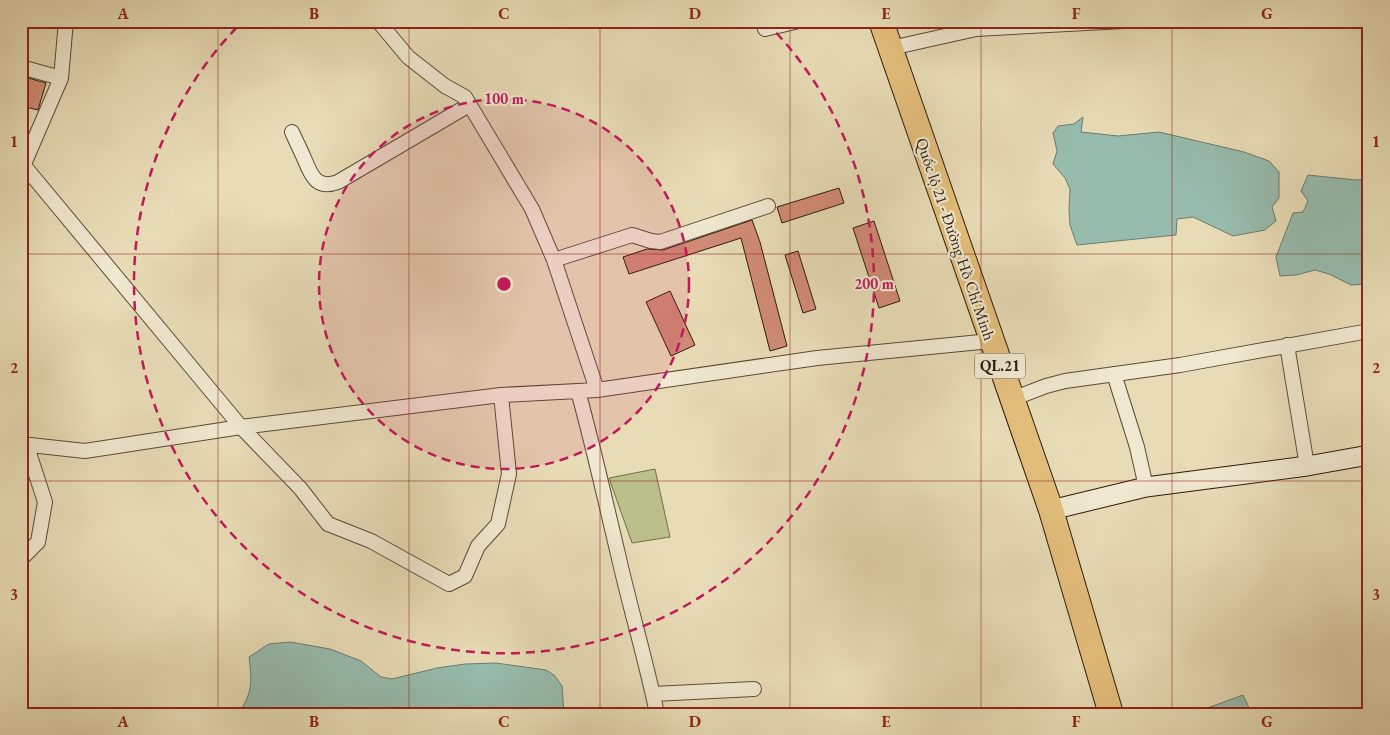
<svg xmlns="http://www.w3.org/2000/svg" width="1390" height="735" font-family="'EB Garamond',serif">
  <style>
    .green { fill: #bbbf8a; stroke: #736d4c }
    .water { fill: #97bcae; stroke: #6c7c6e }
    .building { fill: #d28b76; stroke: #2b1b0d }
    .lines { fill: none; stroke-linecap: round; stroke-linejoin: round }
    .street-casing { stroke: #5a4b37; stroke-width: 16 }
    .secondary-casing { stroke: #2b1b0d; stroke-width: 21 }
    .highway-casing { stroke: #2b1b0d; stroke-width: 26 }
    .street { stroke: #f0e8d0; stroke-width: 14 }
    .secondary { stroke: #f0e8d0; stroke-width: 19 }
    .highway { stroke: #e4be7b; stroke-width: 24 }
    .grid { fill: none; stroke: #8f2418; stroke-width: 1; stroke-opacity: 0.55 }
    .ring { fill: none; stroke: #c2185b; stroke-width: 2.5; stroke-dasharray: 9 6 }
    .labels { text-anchor: middle; stroke-width: 4.5; stroke-linejoin: round; paint-order: stroke }
    .shield { fill: #f0e8d0; stroke: #665848; stroke-width: 1 }
    .shield-label { font-size: 15px; font-weight: bold; fill: #2b1b0d }
    .street-label { font-size: 16px; fill: #2b1b0d; stroke: #f0e8d0 }
    .centre { fill: #c2185b; stroke: #f0e8d0; stroke-width: 2.5 }
    .ring-label { font-size: 15px; text-anchor: middle; font-weight: bold; fill: #c2185b; stroke: #f0e8d0; stroke-width: 4.5; stroke-linejoin: round; paint-order: stroke }
    .neatline { fill: none; stroke: #8f2418; stroke-width: 2 }
    .grid-label { font-size: 16px; text-anchor: middle; font-weight: bold; fill: #8f2418 }
  </style>
  <rect width="100%" height="100%" fill="#e8dcb6"/>
  <filter id="stains"><feTurbulence type="fractalNoise" baseFrequency=".004" numOctaves="4"/><feColorMatrix values="0 0 0 0 .2 0 0 0 0 .09 0 0 0 0 .02 0 0 0 .5 -.17"/></filter>
  <radialGradient id="worn" r=".72"><stop offset=".6" stop-color="#630" stop-opacity="0"/><stop offset="1" stop-color="#630" stop-opacity=".3"/></radialGradient>
  <!-- green -->
  <path class="green" d="M655,469l15,68 -38,6 -23,-65z"/>
  <!-- water -->
  <path class="water" d="M1083,117l-2,15 37,4 41,-4 85,20 25,9 10,11v26l-7,9 4,14 -11,9 -32,6 -40,-19 -16,2 -1,16 -99,10 -7,-20 -1,-15 1,-21 -5,-11 -12,-14 4,-13 -4,-18 5,-7 16,-2z
    M1308,175l48,5 13,-1v105l-18,1 -22,-11 -14,-4 -19,5 -16,1 -4,-19 17,-44 10,-1 5,-11 -7,-10z
    M290,642l40,7 31,12 20,16 11,2 45,-11 28,-4 31,-1 50,7 8,5 8,11 2,28h-326c15,-22 14,-32 11,-57l20,-13z
    M1243,695l9,19h-61z"/>
  <!-- building -->
  <path class="building" d="M21,76l25,7 -8,27 -17,-4z
    M839,188l5,15 -62,20 -5,-16z
    M752,220l8,22 27,104 -17,5 -29,-113 -112,36 -6,-17 24,-8 16,1z
    M874,221l26,80 -21,7 -26,-80z
    M798,251l18,58 -13,4 -18,-58z
    M670,291l25,54 -24,11 -25,-54z"/>
  <g class="lines">
    <!-- street casing -->
    <g class="street-casing">
      <path id="street" d="M378,21l30,36 37,29 20,11 67,112 22,51 43,130
        M765,29l34,-8
        M891,48l85,-19 148,-8
        M21,67l40,11
        M292,132c4,9 8,17 12,26 7,17 12,32 34,24l131,-77
        M21,162l220,265 59,61 28,36 43,17 78,43 16,-8 13,-30 20,-22 11,-50 -8,-79
        M24,164l37,-86 5,-57
        M554,260l78,-25 19,6 9,1 108,-36
        M1287,345l20,121
        M1114,374l23,73 9,40
        M578,391c15,54 27,109 40,163 12,54 28,106 39,160
        M1012,399l34,-13 19,-5 115,-16 189,-34
        M21,444l64,7 156,-24 260,-32 96,-5 220,-32 174,-17
        M21,559l17,-17 7,-40 -19,-58
        M653,694l101,-5"/>
    </g>
    <!-- secondary casing -->
    <g class="secondary-casing">
      <path id="secondary" d="M1051,510l95,-23 161,-21 62,-11"/>
    </g>
    <!-- highway casing -->
    <g class="highway-casing">
      <path id="highway" d="M881,21l170,489 60,204"/>
    </g>
    <!-- street -->
    <use href="#street" class="street"/>
    <!-- secondary -->
    <use href="#secondary" class="secondary"/>
    <!-- highway -->
    <use href="#highway" class="highway"/>
  </g>
  <!-- grid -->
  <path class="grid" d="M218,21v693M409,21v693M600,21v693M790,21v693M981,21v693M1172,21v693M21,254h1348M21,481h1348"/>
  <!-- distance rings -->
  <circle cx="504" cy="284" r="185" fill="#c2185b" fill-opacity=".12"/>
  <g class="ring">
    <circle cx="504" cy="284" r="185"/>
    <path d="M766 22A370 370 0 1 1 242 22"/>
  </g>
  <g class="labels">
    <!-- shield labels -->
    <rect class="shield" x="975" y="353.5" width="50" height="25" rx="4"/>
    <g class="shield-label">
      <text x="1000" y="371">QL.21</text>
    </g>
    <!-- street labels -->
    <g class="street-label">
      <text transform="translate(956 239) rotate(71)" y="6">Quốc lộ 21 - Đường Hồ Chí Minh</text>
    </g>
  </g>
  <circle cx="504" cy="284" r="8" class="centre"/>
  <g class="ring-label">
    <text x="504" y="104">100 m</text>
    <text x="874" y="289">200 m</text>
  </g>
  <!-- margin -->
  <rect width="1390" height="735" fill="none" stroke="#e8dcb6" stroke-width="55"/>
  <rect x="28" y="28" width="1334" height="680" class="neatline"/>
  <g class="grid-label">
    <text x="123" y="19">A</text>
    <text x="314" y="19">B</text>
    <text x="504" y="19">C</text>
    <text x="695" y="19">D</text>
    <text x="886" y="19">E</text>
    <text x="1076" y="19">F</text>
    <text x="1267" y="19">G</text>
    <text x="14" y="147">1</text>
    <text x="1376" y="147">1</text>
    <text x="14" y="373">2</text>
    <text x="1376" y="373">2</text>
    <text x="14" y="600">3</text>
    <text x="1376" y="600">3</text>
    <text x="123" y="727">A</text>
    <text x="314" y="727">B</text>
    <text x="504" y="727">C</text>
    <text x="695" y="727">D</text>
    <text x="886" y="727">E</text>
    <text x="1076" y="727">F</text>
    <text x="1267" y="727">G</text>
  </g>
  <rect width="100%" height="100%" filter="url(#stains)"/>
  <rect width="100%" height="100%" fill="url(#worn)"/>
</svg>
